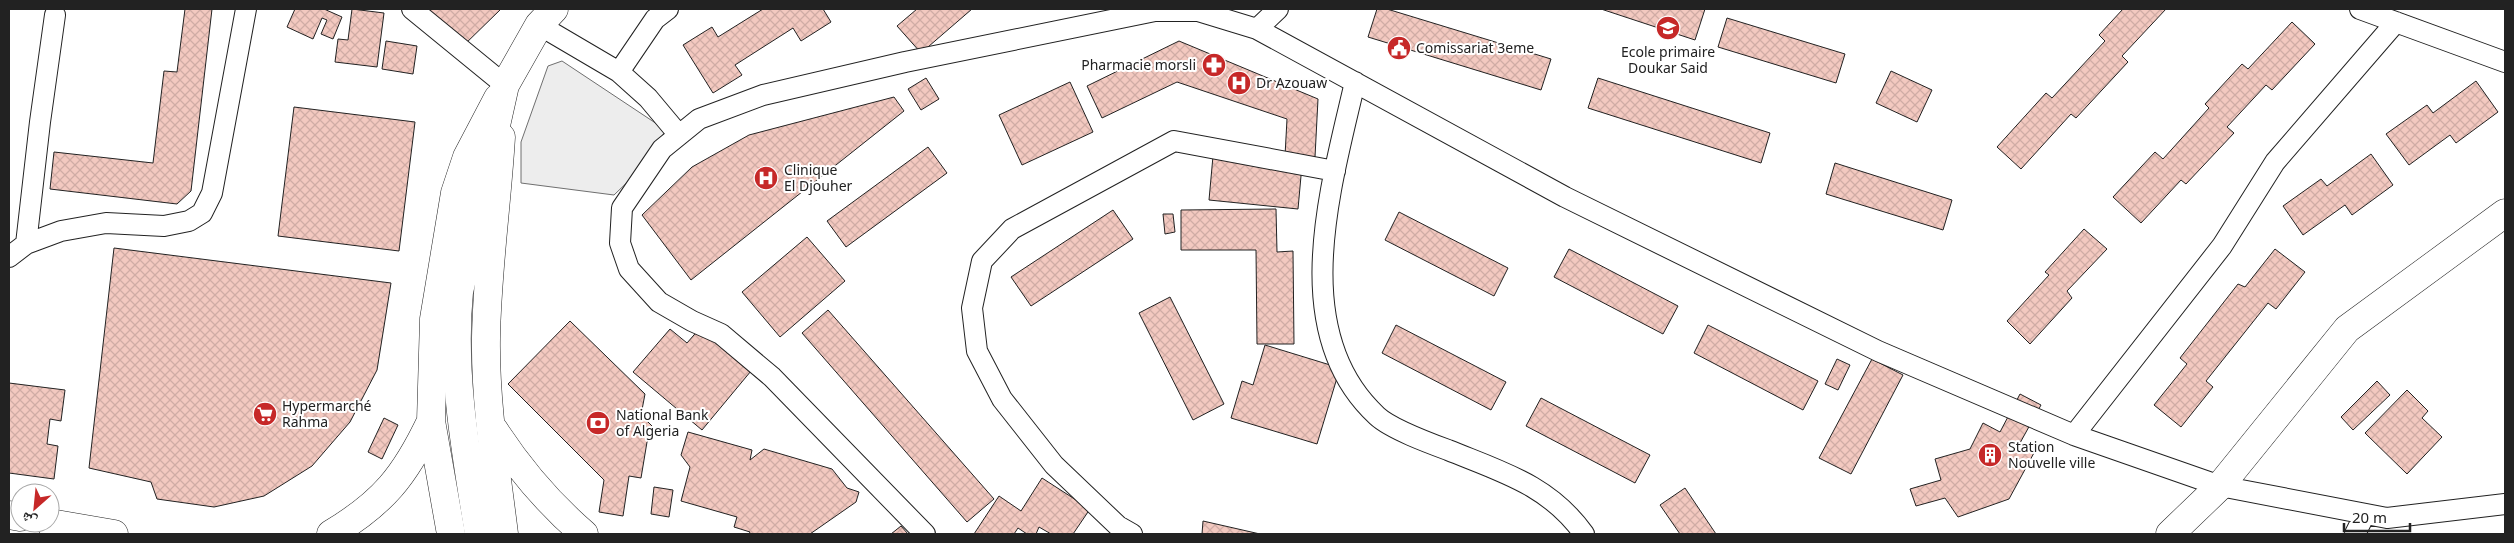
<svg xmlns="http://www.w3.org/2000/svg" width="2514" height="543" font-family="'Noto Sans','Noto Naskh Arabic',sans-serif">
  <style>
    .parking { fill: #ededed; stroke: #6f6f6f }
    .building { fill: url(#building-cross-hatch); stroke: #222 }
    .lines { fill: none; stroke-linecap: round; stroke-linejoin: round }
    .street-casing { stroke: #222; stroke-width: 22 }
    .secondary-casing { stroke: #222; stroke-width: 29 }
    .primary-casing { stroke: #222; stroke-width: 29 }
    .street { stroke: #fff; stroke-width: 20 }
    .secondary { stroke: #fff; stroke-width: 28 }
    .primary { stroke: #fff; stroke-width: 28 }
    .labels { text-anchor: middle; stroke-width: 4; stroke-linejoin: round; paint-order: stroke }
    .poi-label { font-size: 14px; fill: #222; stroke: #fff; text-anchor: start }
  </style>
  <defs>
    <pattern id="building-cross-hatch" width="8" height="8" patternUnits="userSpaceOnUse" patternTransform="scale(1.25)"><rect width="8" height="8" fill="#f3c9c0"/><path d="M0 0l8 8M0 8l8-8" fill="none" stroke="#d0aca5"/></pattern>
  </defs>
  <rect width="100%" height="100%" fill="#fff"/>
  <!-- parking -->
  <path class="parking" d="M562,61l104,69 -25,39 -27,26 -93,-12v-41l27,-76z"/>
  <!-- building -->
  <path class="building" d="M185,9h27l-21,182 -14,13 -127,-15 4,-37 99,11 11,-92 13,1z
    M295,9h29l18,8 -9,22 -12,-5 6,-14 -5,-2 -9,21 -26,-12z
    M352,9l32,4 -7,54 -42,-5 3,-23 10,1z
    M423,9h78l-40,39z
    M763,9h60l8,13 -30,19 -8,-13 -58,37 7,10 -29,18 -30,-48 29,-18 6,10z
    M917,9h55l-51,44 -24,-27z
    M1377,9h10l164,50 -10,31 -173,-53z
    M1601,9h104l-10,31z
    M2123,9h43l-44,47 6,6 -52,56 -5,-4 -50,55 -24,-22 49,-54 6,5 53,-57 -6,-6z
    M1727,18l118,36 -9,29 -118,-36z
    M2292,22l23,22 -43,46 -6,-5 -39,42 7,6 -48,51 -5,-4 -40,43 -28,-26 42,-45 8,7 46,-51 -4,-4 37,-40 6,5z
    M386,41l31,5 -4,28 -31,-5z
    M1179,41l139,58 -3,58 -30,-1 2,-37 -110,-37 -75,36 -15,-32z
    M1891,71l41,19 -15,32 -41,-19z
    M926,78l13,21 -18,11 -13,-21z
    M1598,78l172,55 -9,30 -173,-55z
    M2476,81l22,31 -42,31 -6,-8 -41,30 -23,-31 41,-29 6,8z
    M1070,82l23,50 -71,33 -23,-50z
    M894,97l10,14 -213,169 -49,-65 50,-48 57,-32z
    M294,107l121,15 -16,129 -121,-15z
    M928,147l19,26 -101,74 -19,-26z
    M2371,154l22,31 -41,30 -7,-10 -42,30 -20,-29 38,-27 6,7z
    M1213,156l89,9 -4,44 -89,-9z
    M1835,163l117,37 -9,30 -117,-36z
    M1276,209l1,43 16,-1 1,93h-37l-1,-94h-75v-40z
    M1113,210l20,29 -102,67 -20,-29z
    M1399,212l109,56 -14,28 -109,-56z
    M1163,214h10l2,18 -10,2z
    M2084,229l23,20 -40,42 5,7 -42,46 -23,-23 42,-46 -4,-3z
    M807,237l38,44 -65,56 -38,-45z
    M114,248l277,35 -14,87 -27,52 -38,44 -48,30 -50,11 -57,-8 -6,-17 -62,-14z
    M1569,249l109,57 -15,28 -109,-57z
    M2275,249l30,23 -29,37 -8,-6 -62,78 7,6 -32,40 -27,-22 33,-41 -7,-6 58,-74 7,3z
    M1170,297l54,107 -31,16 -54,-107z
    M828,310l166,189 -27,23 -165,-189z
    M570,321l75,73 -4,21 17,17 -11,10 -6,36 -12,-2 -6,40 -24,-4 5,-32 -96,-96z
    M1396,325l110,57 -15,28 -109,-57z
    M1708,325l110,56 -15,29 -109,-57z
    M700,328l51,43 -49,59 -69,-58 37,-43 17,14z
    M1265,345l75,23 -23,76 -86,-26 11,-37 11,4z
    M1837,359l13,6 -12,25 -13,-6z
    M1872,359l31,16 -52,99 -32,-16z
    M2377,381l13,14 -37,35 -12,-13z
    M9,383l56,7 -4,31 -11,-2 -3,25 11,2 -4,33 -45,-6z
    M2407,390l21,21 -6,7 20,19 -35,37 -42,-41z
    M2020,394l21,11 -21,38 15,8 -26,48 -51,18 -13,-19 -29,8 -6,-17 31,-9 -6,-21 35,-10 13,-26 17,9z
    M1541,398l109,57 -15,28 -109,-57z
    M384,418l14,7 -16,34 -14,-7z
    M688,432l64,18 -2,10 14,-11 68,20 15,19 12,4 -3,10 -46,32h-61l1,-2 -16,-5 3,-10 -56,-16 9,-34 -9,-12z
    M1042,478l48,31 -17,25h-22l-12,-7 -3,7h-9l-9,-6 -4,6h-40l25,-38 22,15z
    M654,487l19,3 -4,27 -18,-3z
    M1685,488l31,46h-36l-20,-29z
    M1203,521l57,13h-58z
    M901,526l7,8h-17z"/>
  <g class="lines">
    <!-- street casing -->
    <g class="street-casing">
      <path id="street" d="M412,9l93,76
        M2360,9l145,53
        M539,25l80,47 29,26 31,37
        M1257,29l308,168 313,154 196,84 146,51 167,32 118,-14
        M619,72l36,-53 13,-10
        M1355,82c-24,105 -69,250 22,334 14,13 52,27 71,34 54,22 101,35 136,84
        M26,244l14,-122 15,-107
        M9,257l17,-13 35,-13 45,-8 58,3 25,-5 13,-8 10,-20 34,-184
        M2074,435l148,-189 53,-84 121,-140
        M925,534l-153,-157 -51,-43 -29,-13 -33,-19 -30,-33 -9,-26 2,-35 40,-59 37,-30 64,-24 142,-33 250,-51h43l59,18 21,-20
        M1132,534l-14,-8 -64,-61 -52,-66 -25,-48 -5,-43 10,-47 30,-32 162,-88 161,30
        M2355,534l10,-20"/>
    </g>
    <!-- secondary casing -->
    <g class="secondary-casing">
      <path id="secondary" d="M501,137c-4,67 -14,134 -15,201 -1,65 10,131 18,196
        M494,430c26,40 54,73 90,104
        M9,515l11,2
        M50,523l64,11
        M331,534c52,-31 74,-58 100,-113
        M451,534l-20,-113 3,-102 21,-126 12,-36 31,-59
        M2170,534l50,-48 127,-157 158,-116"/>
    </g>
    <!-- primary casing -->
    <g class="primary-casing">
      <path id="primary" d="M479,534c-13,-80 -28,-161 -20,-242l46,-207 34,-60 15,-16"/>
    </g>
    <!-- street -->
    <use href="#street" class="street"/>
    <!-- secondary -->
    <use href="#secondary" class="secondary"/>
    <!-- primary -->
    <use href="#primary" class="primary"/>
  </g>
  <!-- icons -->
  <defs>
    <g id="school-disc" transform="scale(1.25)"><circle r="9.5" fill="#c62828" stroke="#fff"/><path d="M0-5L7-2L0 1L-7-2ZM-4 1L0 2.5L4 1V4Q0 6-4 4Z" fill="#fff"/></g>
    <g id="civic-disc" transform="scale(1.25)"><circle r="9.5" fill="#c62828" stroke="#fff"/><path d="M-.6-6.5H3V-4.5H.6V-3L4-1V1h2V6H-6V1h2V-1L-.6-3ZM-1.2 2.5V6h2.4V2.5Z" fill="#fff"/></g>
    <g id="pharmacy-disc" transform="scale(1.25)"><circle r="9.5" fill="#c62828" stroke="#fff"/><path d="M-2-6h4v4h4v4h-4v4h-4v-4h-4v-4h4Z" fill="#fff"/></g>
    <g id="hospital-disc" transform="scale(1.25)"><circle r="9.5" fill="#c62828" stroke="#fff"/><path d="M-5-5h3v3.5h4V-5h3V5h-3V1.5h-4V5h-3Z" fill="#fff"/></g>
    <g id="supermarket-disc" transform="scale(1.25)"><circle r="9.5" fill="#c62828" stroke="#fff"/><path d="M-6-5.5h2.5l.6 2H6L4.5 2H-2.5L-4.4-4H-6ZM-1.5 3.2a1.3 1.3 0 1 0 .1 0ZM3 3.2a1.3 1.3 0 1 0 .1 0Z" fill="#fff"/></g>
    <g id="bank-disc" transform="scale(1.25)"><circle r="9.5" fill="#c62828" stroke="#fff"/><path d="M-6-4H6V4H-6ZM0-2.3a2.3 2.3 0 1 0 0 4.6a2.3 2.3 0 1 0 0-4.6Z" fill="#fff"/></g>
    <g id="building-disc" transform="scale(1.25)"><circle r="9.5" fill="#c62828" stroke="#fff"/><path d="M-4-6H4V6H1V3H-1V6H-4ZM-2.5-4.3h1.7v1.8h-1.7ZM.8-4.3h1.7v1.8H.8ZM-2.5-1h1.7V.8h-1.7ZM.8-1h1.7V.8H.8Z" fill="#fff"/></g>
  </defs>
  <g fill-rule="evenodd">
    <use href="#school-disc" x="1668" y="28"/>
    <use href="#civic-disc" x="1399" y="48"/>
    <use href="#pharmacy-disc" x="1214" y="65"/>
    <use href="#hospital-disc" x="1239" y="83"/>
    <use href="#hospital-disc" x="766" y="178"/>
    <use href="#supermarket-disc" x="265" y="414"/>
    <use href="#bank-disc" x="598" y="423"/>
    <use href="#building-disc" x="1990" y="455"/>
  </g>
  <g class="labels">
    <!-- poi labels -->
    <g class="poi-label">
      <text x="1416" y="53">Comissariat 3eme</text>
      <text x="1668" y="57" text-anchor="middle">Ecole primaire<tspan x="1668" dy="16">Doukar Said</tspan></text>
      <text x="1196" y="70" text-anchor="end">Pharmacie morsli</text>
      <text x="1256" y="88">Dr Azouaw</text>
      <text x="784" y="175">Clinique<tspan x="784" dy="16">El Djouher</tspan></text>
      <text x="282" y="411">Hypermarché<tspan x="282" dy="16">Rahma</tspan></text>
      <text x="616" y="420">National Bank<tspan x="616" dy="16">of Algeria</tspan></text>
      <text x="2008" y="452">Station<tspan x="2008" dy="16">Nouvelle ville</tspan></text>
    </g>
  </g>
  <!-- border -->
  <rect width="2514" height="543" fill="none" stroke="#222222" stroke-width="20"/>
  <!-- north arrow -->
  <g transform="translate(35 508) rotate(207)"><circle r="24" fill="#ffffff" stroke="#a7a7a7"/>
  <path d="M0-4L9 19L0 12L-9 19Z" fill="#c62828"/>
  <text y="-8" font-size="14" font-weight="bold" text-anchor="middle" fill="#222222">ش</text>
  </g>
  <!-- scale -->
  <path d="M2344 523v8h66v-8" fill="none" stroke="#222222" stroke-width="2.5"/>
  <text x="2352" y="523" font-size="15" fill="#222222" stroke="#ffffff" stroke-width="4" paint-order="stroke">20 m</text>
</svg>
